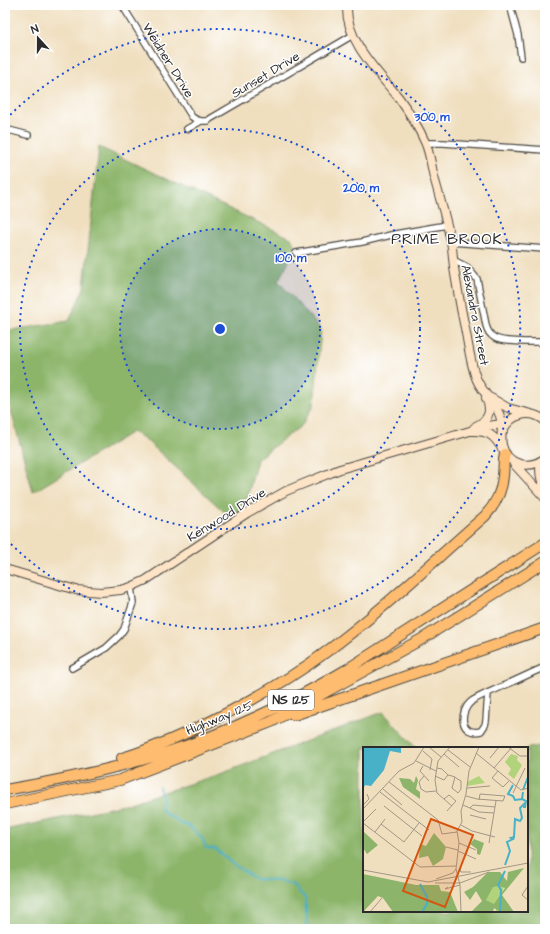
<svg xmlns="http://www.w3.org/2000/svg" width="550" height="934" font-family="'Architects Daughter',sans-serif">
  <style>
    .forest { fill: #8cb56b; stroke: #5c704b }
    .lines { fill: none; stroke-linecap: round; stroke-linejoin: round }
    .stream { stroke: #48b0c7; stroke-width: 2 }
    .street-casing { stroke: #494641; stroke-width: 8 }
    .secondary-casing { stroke: #494641; stroke-width: 10 }
    .highway-casing { stroke: #494641; stroke-width: 12 }
    .street { stroke: #fff; stroke-width: 5.5 }
    .secondary { stroke: #fee4c6; stroke-width: 8 }
    .highway { stroke: #fdbc70; stroke-width: 10 }
    .ring { fill: none; stroke: #1d4ed8; stroke-width: 2; stroke-dasharray: 2 4 }
    .labels { text-anchor: middle; stroke-width: 3; stroke-linejoin: round; paint-order: stroke }
    .shield { fill: #fff; stroke: #6b6b6b; stroke-width: 1 }
    .shield-label { font-size: 12px; font-weight: bold; fill: #2b2b2b }
    .street-label { font-size: 13px; fill: #2b2b2b; stroke: #fff }
    .quarter-label { font-size: 15px; letter-spacing: 1px; fill: #2b2b2b; stroke: #fff }
    .inset-river { fill: none; stroke: #48b0c7; stroke-width: 2 }
    .inset-road { fill: none; stroke: #a19784; stroke-width: 1 }
    .view { fill: #d5540f; fill-opacity: 0.15; stroke: #d5540f; stroke-width: 2 }
    .inset-edge { fill: none; stroke: #2b2b2b; stroke-width: 2 }
    .centre { fill: #1d4ed8; stroke: #fff; stroke-width: 2 }
    .ring-label { font-size: 12px; text-anchor: middle; font-weight: bold; fill: #1d4ed8; stroke: #fff; stroke-width: 3; stroke-linejoin: round; paint-order: stroke }
  </style>
  <rect width="100%" height="100%" fill="#fff"/>
  <filter id="ink" filterUnits="userSpaceOnUse"><feTurbulence type="fractalNoise" baseFrequency=".025" numOctaves="2"/><feDisplacementMap in="SourceGraphic" scale="8" xChannelSelector="R" yChannelSelector="G"/><feConvolveMatrix kernelMatrix="1 2 1 2 8 2 1 2 1" color-interpolation-filters="sRGB"/></filter>
  <filter id="wash" filterUnits="userSpaceOnUse"><feTurbulence type="fractalNoise" baseFrequency=".012" numOctaves="4" result="noise"/><feDisplacementMap in="SourceGraphic" scale="16" xChannelSelector="R" yChannelSelector="G"/><feGaussianBlur stdDeviation="0.9" result="paint"/><feColorMatrix in="noise" values="0 0 0 0 0 0 0 0 0 0 0 0 0 0 0 0 0 1.4 0 .05"/><feComposite in="paint" operator="in"/></filter>
  <g filter="url(#wash)">
    <rect width="100%" height="100%" fill="#f0dfbf"/>
    <!-- forest -->
    <path class="forest" d="M99,147l192,91 5,10 -18,33 43,48 -7,76 -12,20 -45,34 -10,40 -15,20 -88,-81 -12,-6 -99,60 -28,-104v-57l64,-10 15,-33z
      M383,712l33,36h-52v163h163v-163l12,-2 6,6v177h-540v-99l119,-25 99,-32z"/>
    <g class="lines">
      <!-- stream -->
      <path class="stream" d="M159,787l4,14 -3,6 4,6 10,5 5,5 10,3 13,12 4,10 10,1 14,13 25,17 26,2 12,4 12,13 1,12 1,13 2,6"/>
    </g>
  </g>
  <g filter="url(#ink)">
    <g class="lines">
      <!-- street casing -->
      <g class="street-casing">
        <path id="street" d="M122,5l70,112 5,3 4,1
          M510,5l8,30 3,22
          M5,129l23,6
          M187,129l14,-8h7l2,-2 143,-84
          M426,143h17l102,7
          M451,242l94,7
          M296,253l66,-11 33,-8 52,-9
          M453,260l14,7 10,12 9,46c1,5 4,10 9,13 9,5 39,4 50,4
          M72,668l34,-20 13,-12 5,-7 9,-26 -2,-16
          M488,693l-2,28 -1,4 -4,6c-22,5 -22,-20 -9,-30 9,-6 21,-10 31,-15 14,-6 28,-13 42,-19"/>
      </g>
      <!-- secondary casing -->
      <g class="secondary-casing">
        <path id="secondary" d="M347,5c-2,36 31,67 52,93 10,14 19,28 26,44 5,11 6,23 9,35 6,21 12,43 17,64 2,11 2,22 4,33 3,18 6,36 10,54 3,15 5,32 10,47 5,17 20,26 25,41 4,11 0,19 2,29 5,21 28,25 43,13
          M491,398l17,10 23,6
          M476,426c13,-6 16,-15 10,-28
          M474,428l28,-4 5,-2
          M503,431c7,-18 28,-22 42,-10
          M541,461c-2,9 0,20 4,28
          M514,464l31,34
          M5,569l71,21 25,2 20,-2 10,-3 15,-7 101,-67 39,-22 12,-5 42,-17 130,-38c18,-1 24,4 33,19"/>
      </g>
      <!-- highway casing -->
      <g class="highway-casing">
        <path id="highway" d="M294,715l251,-87
          M122,758c25,-7 49,-18 73,-29 46,-22 90,-46 131,-77 56,-41 106,-90 159,-136 10,-11 17,-24 18,-40 1,-8 0,-15 2,-22
          M5,790c52,-9 104,-20 154,-35 65,-21 128,-50 187,-85l199,-127
          M5,804l115,-24 151,-58 151,-83 123,-77"/>
      </g>
      <!-- street -->
      <use href="#street" class="street"/>
      <!-- secondary -->
      <use href="#secondary" class="secondary"/>
      <!-- highway -->
      <use href="#highway" class="highway"/>
    </g>
  </g>
  <!-- distance rings -->
  <circle cx="220" cy="329" r="100" fill="#1d4ed8" fill-opacity=".12"/>
  <g class="ring">
    <circle cx="220" cy="329" r="100"/>
    <circle cx="220" cy="329" r="200"/>
    <path d="M6 119A300 300 0 1 1 6 539"/>
  </g>
  <g class="labels">
    <!-- shield labels -->
    <rect class="shield" x="268" y="690" width="46" height="20" rx="3"/>
    <g class="shield-label">
      <text x="291" y="704">NS 125</text>
    </g>
    <!-- street labels -->
    <g class="street-label">
      <text transform="translate(169 60) rotate(58)" y="5">Weidner Drive</text>
      <text transform="translate(265 74) rotate(-31)" y="5">Sunset Drive</text>
      <text transform="translate(476 315) rotate(79)" y="5">Alexandra Street</text>
      <text transform="translate(226 514) rotate(-32)" y="5">Kenwood Drive</text>
      <text transform="translate(219 717) rotate(-22)" y="5">Highway 125</text>
    </g>
    <!-- quarter labels -->
    <g class="quarter-label">
      <text x="447" y="244">PRIME BROOK</text>
    </g>
  </g>
  <!-- overview -->
  <g transform="translate(363 747)">
    <rect width="165" height="165" fill="#f0dfbf"/>
    <path d="M148,7l7,2 -1,4 5,5 -8,14 -6,-5 3,-5 -6,-7zM116,29l6,7 -18,3v-4zM124,136l17,3 -3,11 9,15h-14v-3l-8,-7 -3,-4z" fill="#b1d37b"/>
    <path d="M53,29l2,4 -2,9 4,3v7l-17,-12 -4,-9 11,1 4,4zM1,85l14,13 -11,9 -4,-6zM71,86l12,14 -3,12 -10,7 -5,-10 -9,2 1,-14 6,2zM111,92l10,4 -4,12 -3,-1v-5l-7,-5zM161,121l-22,27 12,17h-14l-6,-4 -1,4h-22l11,-11 -6,-10 -6,9 -6,-8 9,-5 15,-15h12l7,9 1,-9zM136,139l6,2 -11,16 -8,-4 7,-13zM0,127l53,11h23l2,6 9,1 8,20h-65l-10,-14 -5,-2 -15,16z" fill="#8cb56b" fill-rule="evenodd"/>
    <path d="M0,0h38v6l-11,-2 -6,19 -13,16 -6,-1 -2,5z" fill="#48b0c7"/>
    <path class="inset-river" d="M150,38l-5,9 5,2 2,4 8,-1M160,43l5,-13M160,60h2l1,-6 -4,-2 1,-7M142,118l5,-14 -3,-9 6,-3 -2,-1 3,-1 1,-18 5,2 2,-3 -2,-10 5,-5M57,137l7,13v7l-5,8M137,165l1,-22 -3,-5 7,-14"/>
    <path class="inset-road" d="M66,0l12,10M87,0l-12,14 -3,19 2,13 15,13M145,0l12,9h8M85,3l22,17M60,4l9,8 -2,11M113,6l45,37 7,-2M81,7l15,13M127,11l9,-11M53,14l20,10M60,19l-3,5 9,10M74,21l5,1 6,6 4,1 3,1 1,1 5,3v8l-3,4 -6,-5 3,-11M131,21l18,-21M135,24l-6,7 11,9 6,-6M61,29l-5,6 2,7 5,3 10,-1M72,29l9,4 4,-5M26,35l49,38 4,14M104,41l23,-2M20,42l19,16M17,45l49,38M150,46l12,-25M103,49l11,3 26,2 2,-5 -25,-2 -1,6M81,52l5,-4 7,6 -9,10M0,58l6,-6 -2,-5M100,58l16,7 15,1M21,59l38,30M107,61l3,-3 22,2M0,62l36,-38 15,-8 10,-16M107,68l16,4M0,75l13,-13M0,76l57,44 36,-1M18,77l23,18 15,-19M98,78l11,6 23,6M12,85l10,-13M79,87l15,-2M96,96l17,7M126,96l7,-42M83,100l12,3M95,104l18,8M97,122l1,3h10M0,123l65,12 100,-19M73,132l17,-6 3,-4M72,136h25l29,-11M165,139l-6,9 6,5M85,140l-3,2 15,-4M7,165l12,-14M98,165l-1,-27 -4,-16 3,-26 -2,-12 5,-9 -1,-11 5,-17 3,-23 10,-24"/>
    <path class="view" d="M68,72l42,16 -28,72 -42,-16z"/>
    <rect width="165" height="165" class="inset-edge"/>
  </g>
  <circle cx="220" cy="329" r="6" class="centre"/>
  <g class="ring-label">
    <text x="432" y="121">300 m</text>
    <text x="361" y="192">200 m</text>
    <text x="291" y="262">100 m</text>
  </g>
  <!-- margin -->
  <rect width="550" height="934" fill="none" stroke="#fff" stroke-width="20"/>
  <!-- north arrow -->
  <g transform="translate(38 38) rotate(339)" stroke="#ffffff" stroke-width="3" paint-order="stroke">
  <path d="M0-3L7 15L0 10L-7 15Z" fill="#2b2b2b"/>
  <text y="-6" font-size="11" font-weight="bold" text-anchor="middle" fill="#2b2b2b">N</text>
  </g>
</svg>
